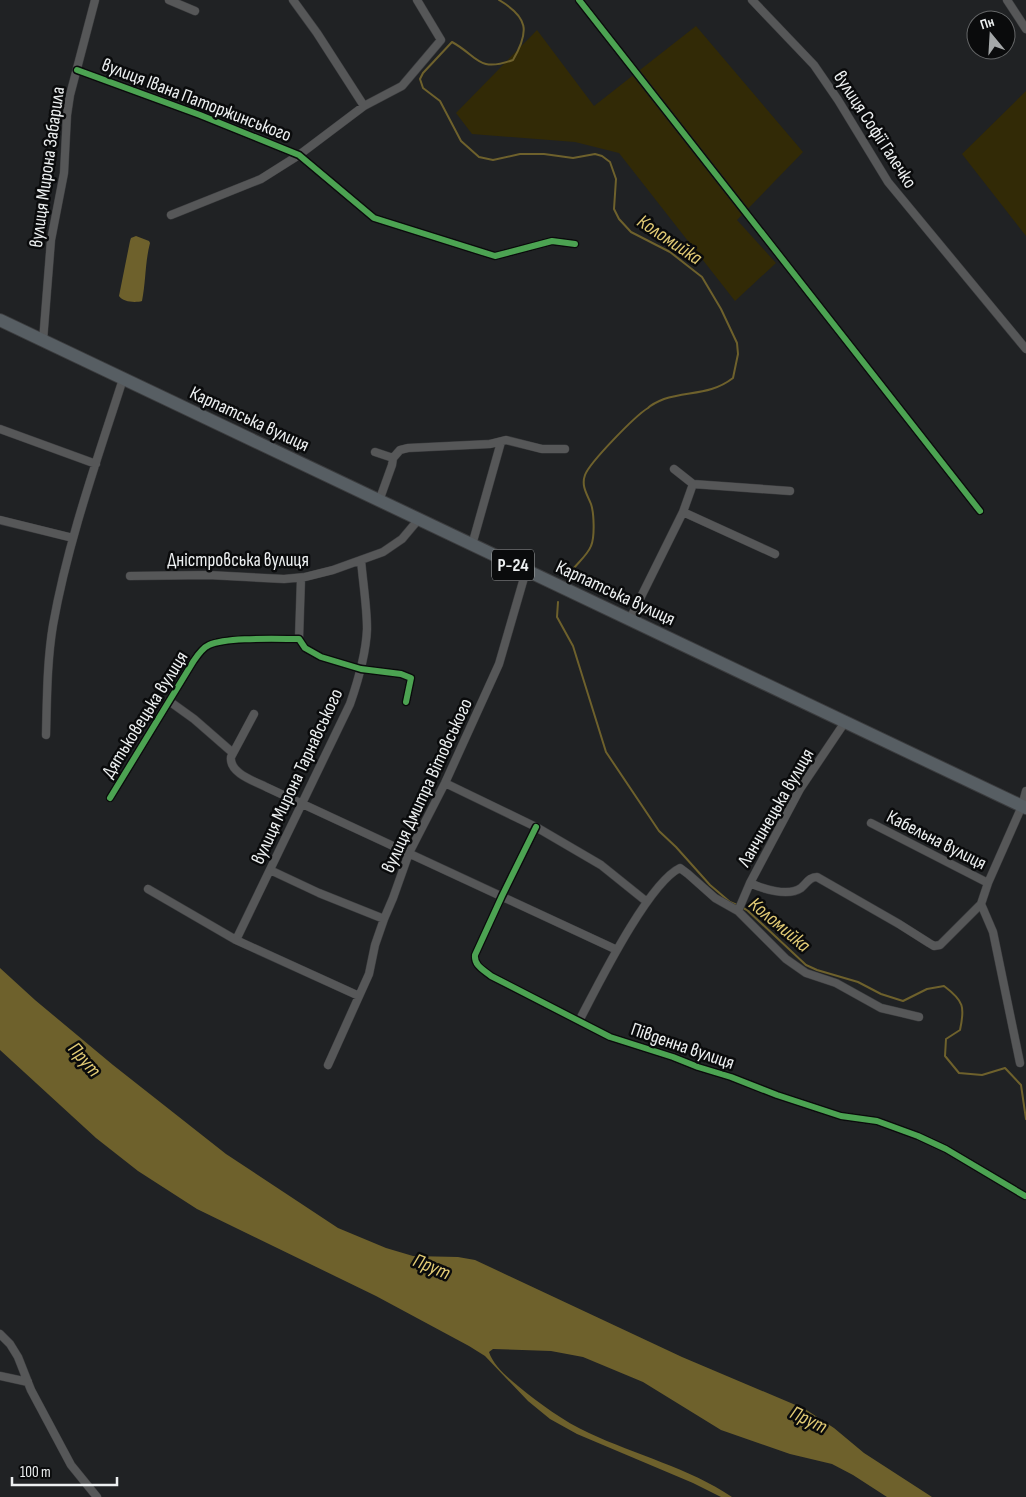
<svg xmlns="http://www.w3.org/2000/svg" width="1026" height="1497" font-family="'Sofia Sans Condensed',sans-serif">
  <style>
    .green { fill: #322a06 }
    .water { fill: #6e612c }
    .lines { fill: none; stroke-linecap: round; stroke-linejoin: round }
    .stream { stroke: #6e612c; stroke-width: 2 }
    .street-casing { stroke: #3b3c3e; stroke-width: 9 }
    .primary-casing { stroke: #3b3c3e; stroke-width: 14 }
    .street { stroke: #565758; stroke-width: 8 }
    .primary { stroke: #575e63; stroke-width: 12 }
    .cycleway-casing { stroke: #0a0b0c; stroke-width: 9 }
    .cycleway { stroke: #4ca352; stroke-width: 6 }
    .labels { text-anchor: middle; stroke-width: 5; stroke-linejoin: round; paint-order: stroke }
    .shield { fill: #0a0b0c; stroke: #a9abac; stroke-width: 1 }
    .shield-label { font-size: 18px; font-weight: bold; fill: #edf0f1 }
    .street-label { font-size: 19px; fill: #edf0f1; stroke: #0a0b0c }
    .water-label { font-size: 20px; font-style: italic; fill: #e2cb75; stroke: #0a0b0c }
  </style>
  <rect width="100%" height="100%" fill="#202224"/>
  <!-- green -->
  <path class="green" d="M696,26l107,126 -66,68 39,43 -41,38 -116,-148 -44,-11 -103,-8 -16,-21 81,-83 57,76z
    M1026,91v145l-64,-82z"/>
  <!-- water -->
  <path class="water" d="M136,236l13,5 1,2c-5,19 -4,38 -8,58 -7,2 -19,1 -23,-5l11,-55 1,-3z
    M0,968l35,32 78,65 113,89 112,74 48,20 27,8 45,1 17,3 207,97 123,52 29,19 30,25 68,44h-45l-34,-22 -21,-11 -42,-10 -69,-24 -78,-48 -60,-25 -32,-6 -58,-2 -4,3c4,13 19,26 29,34 22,18 45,35 71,47 47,22 100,35 143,64h-11l-28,-14 -116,-49 -27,-15 -22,-18 -43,-45 -16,-10 -93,-50 -179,-87 -59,-38 -42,-33 -96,-88z"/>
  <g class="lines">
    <!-- stream -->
    <path class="stream" d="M499,0c29,17 31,31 14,60 -36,13 -35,-4 -61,-18l-29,31 -3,6 3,9 17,13 21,40 18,16 14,3 27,-6h24l29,4 22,-4 7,2 8,6 6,17 -2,30 5,10 12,13 39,20 32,25 19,32 16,34 1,11 -5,24c-22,17 -44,13 -69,21 -5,2 -12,5 -16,9 -13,8 -58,54 -63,67 -4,11 2,19 6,29 3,9 4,33 0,42 -4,10 -15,18 -21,27
      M558,602l-1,15 16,29 33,106 53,79 17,16 34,38 20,17 7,3
      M741,907l6,3 59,55 11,5 41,12 23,12 22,7 24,-12 17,-3c20,15 21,21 16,44l-14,9 -1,17 14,17 23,2 23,-7 16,17 5,34"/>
    <!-- street casing -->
    <g class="street-casing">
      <path id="street" d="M169,0l26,11
        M293,0l24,33 47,73
        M579,0l401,511
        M752,0l62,65 24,35 50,82 138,167
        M1007,0l19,29
        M77,70l123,45 99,40 75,63 121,38 57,-15 23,3
        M171,215l90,-36 38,-24 65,-49 38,-20 39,-46 -24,-40
        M43,341l8,-101 13,-67 3,-58 3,-20 25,-95
        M0,429l96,35
        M375,452l18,6 7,-8 8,-2 82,-4 16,-4 36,9h23
        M674,469l19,15 97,7
        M379,501l13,-36 1,-7
        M683,512l92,42
        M0,520l73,18
        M472,545l29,-103
        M130,576l78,-1 76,4 21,-2 28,-7 50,-18 19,-13 16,-19
        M630,619l53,-107 10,-28
        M299,639l2,-61
        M169,701l25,18 39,34
        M254,714l-23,43c-2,16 23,24 35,30l351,163
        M46,735c1,-37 1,-74 7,-110 15,-84 44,-165 70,-246
        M445,783l91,44 65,38 46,37
        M110,798l83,-136c4,-6 9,-14 16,-17 18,-8 68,-6 90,-6l6,9 16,9 40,12 40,5 10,4 -5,24
        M871,823l117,60
        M536,827l-34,69 -27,59c-1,11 9,15 16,21l119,61 63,20 25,10 33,10 46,18 64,21 36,5 41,15 28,13 79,47
        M270,870l49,23 65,26
        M750,883c13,6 38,14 51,5 6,-5 8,-11 16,-11l82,47 30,19 5,3 6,-1 41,-41 7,-21 34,-77 4,-15
        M148,889l88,51 123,56
        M981,904l12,28 27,131
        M738,911l12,-28 50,-94 45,-67
        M236,940l114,-236c8,-23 16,-49 17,-75 0,-22 -4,-46 -6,-69
        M579,1021c18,-34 69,-138 101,-153l8,6 27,24 23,13 48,48 20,14 30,10 45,25 38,9
        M328,1065l41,-91 6,-29 9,-26 9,-21 16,-45 36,-70 54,-119 27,-93
        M0,1334l10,10 8,13 13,33 40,75 26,32
        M0,1376l28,6"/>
    </g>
    <!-- primary casing -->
    <g class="primary-casing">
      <path id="primary" d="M0,320l1026,488"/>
    </g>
    <!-- street -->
    <use href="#street" class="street"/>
    <!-- primary -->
    <use href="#primary" class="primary"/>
    <!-- cycleway casing -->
    <g class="cycleway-casing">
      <path id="cycleway" d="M579,0l401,511
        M77,70l123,45 99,40 75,63 121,38 57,-15 23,3
        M110,798l83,-136c4,-6 9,-14 16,-17 18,-8 68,-6 90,-6l6,9 16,9 40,12 40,5 10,4 -5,24
        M536,827l-34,69 -27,59c-1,11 9,15 16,21l119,61 63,20 25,10 33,10 46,18 64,21 36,5 41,15 28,13 79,47"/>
    </g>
    <!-- cycleway -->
    <use href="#cycleway" class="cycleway"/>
  </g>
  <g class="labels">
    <!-- shield labels -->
    <rect class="shield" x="492" y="549.5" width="42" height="31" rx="4"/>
    <g class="shield-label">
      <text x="513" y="571">Р-24</text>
    </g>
    <!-- street labels -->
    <g class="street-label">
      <text transform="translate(197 99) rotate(21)" y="7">вулиця Івана Паторжинського</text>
      <text transform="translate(876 129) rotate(57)" y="7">вулиця Софії Галечко</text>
      <text transform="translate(46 167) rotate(-82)" y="7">вулиця Мирона Забарила</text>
      <text transform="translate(250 418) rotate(25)" y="7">Карпатська вулиця</text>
      <text x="238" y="566">Дністровська вулиця</text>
      <text transform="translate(616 592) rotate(25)" y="7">Карпатська вулиця</text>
      <text transform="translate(144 714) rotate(-58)" y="7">Дятьковецька вулиця</text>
      <text transform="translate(296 776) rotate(-65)" y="7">вулиця Мирона Тарнавського</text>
      <text transform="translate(426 785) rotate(-65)" y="7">вулиця Дмитра Вітовського</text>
      <text transform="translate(775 807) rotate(-60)" y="7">Ланчинецька вулиця</text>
      <text transform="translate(937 839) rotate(27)" y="7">Кабельна вулиця</text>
      <text transform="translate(683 1045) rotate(19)" y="7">Південна вулиця</text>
    </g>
    <!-- water labels -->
    <g class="water-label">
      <text transform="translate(670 239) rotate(34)" y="7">Коломийка</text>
      <text transform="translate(780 924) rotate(40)" y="7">Коломийка</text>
      <text transform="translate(85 1059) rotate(49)" y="7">Прут</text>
      <text transform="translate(432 1266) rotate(22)" y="7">Прут</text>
      <text transform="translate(809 1419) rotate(26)" y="7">Прут</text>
    </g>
  </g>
  <!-- north arrow -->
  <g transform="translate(991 35) rotate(342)"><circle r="24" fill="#0a0b0c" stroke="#656768"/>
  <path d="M0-4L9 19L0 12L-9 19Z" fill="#a5a8a9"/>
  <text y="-8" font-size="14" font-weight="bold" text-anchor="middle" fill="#edf0f1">Пн</text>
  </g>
  <!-- scale -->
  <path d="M12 1477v8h105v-8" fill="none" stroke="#edf0f1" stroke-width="2.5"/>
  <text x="20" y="1477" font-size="15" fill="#edf0f1" stroke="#0a0b0c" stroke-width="4" paint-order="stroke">100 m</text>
</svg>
